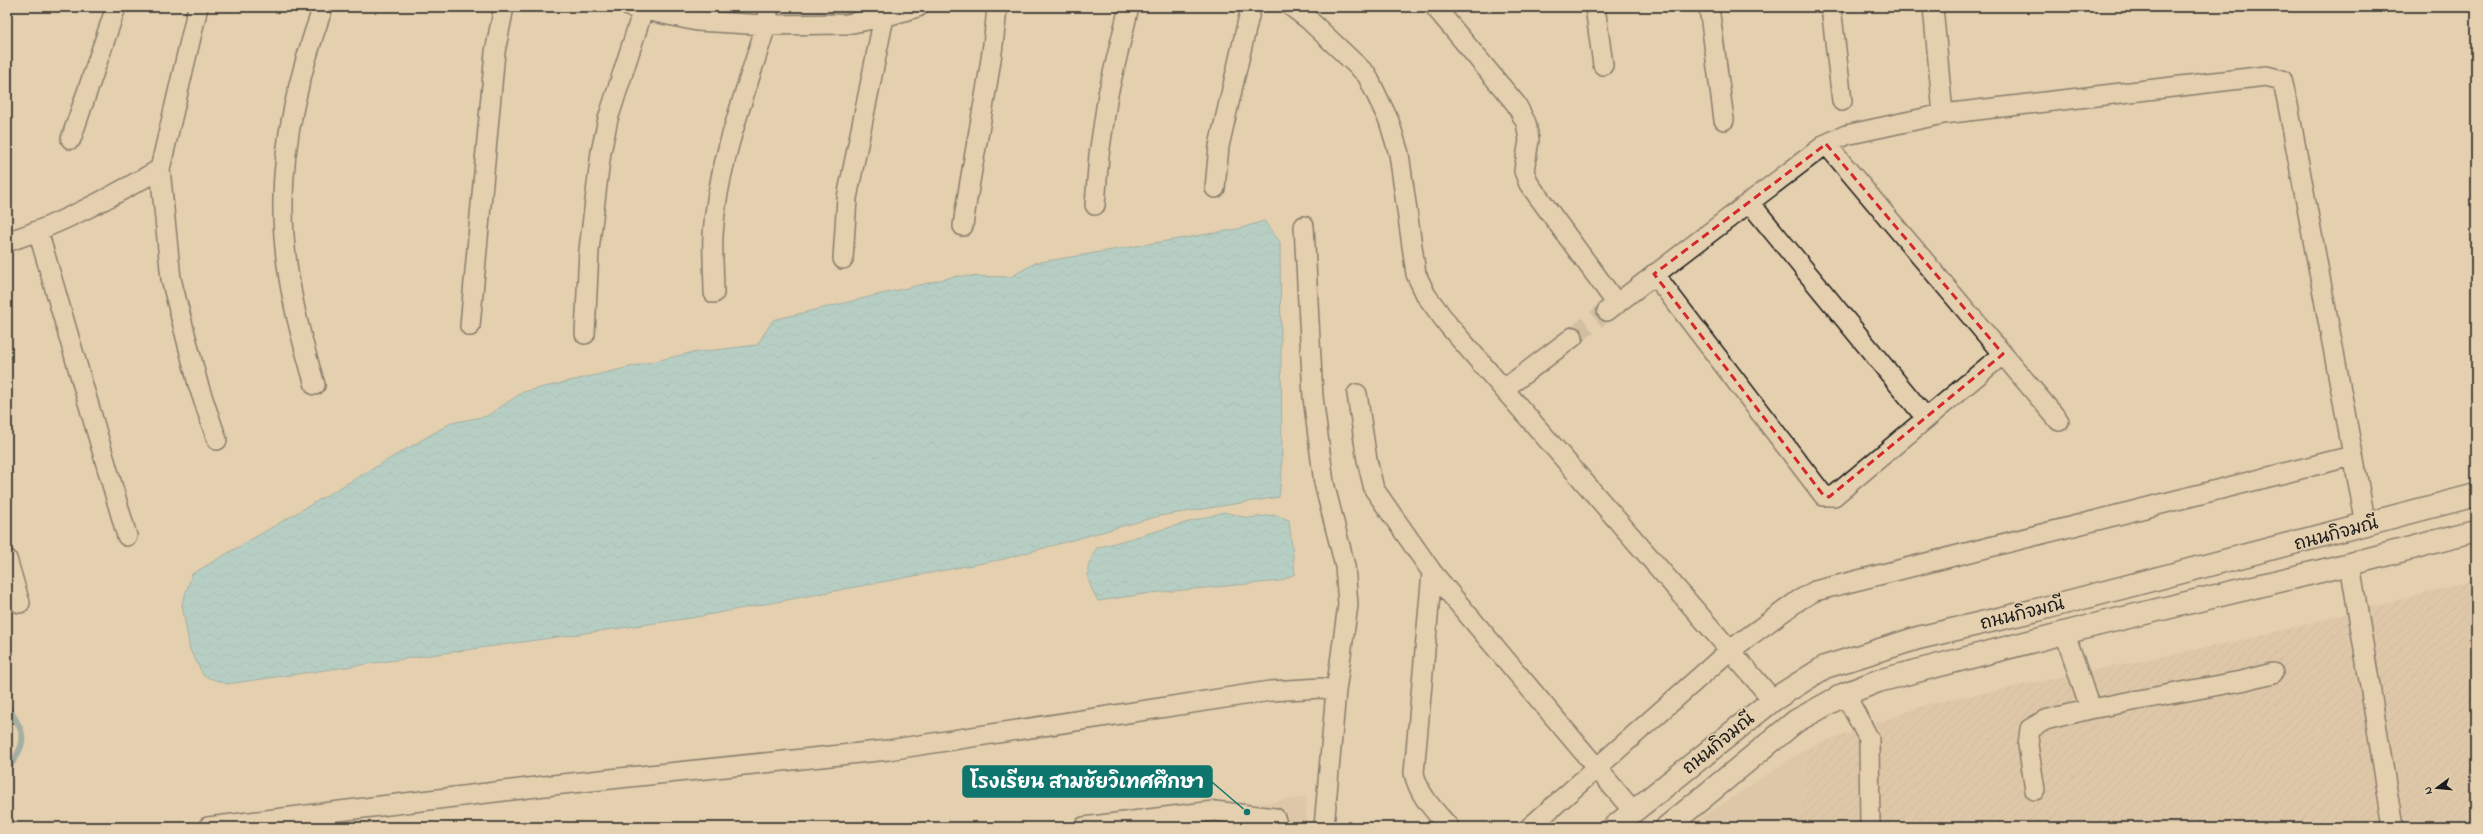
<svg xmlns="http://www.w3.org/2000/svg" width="2483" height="834" font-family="'Indie Flower','Playpen Sans Thai',sans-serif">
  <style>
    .built { fill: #d6bd9f }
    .industrial { fill: url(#industrial-furrows) }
    .water { fill: url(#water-waves); stroke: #588690 }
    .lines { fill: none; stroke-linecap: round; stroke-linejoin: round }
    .stream { stroke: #588690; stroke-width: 6 }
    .minor-tunnel { stroke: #bcab91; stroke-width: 19; stroke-dasharray: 19 10; stroke-linecap: butt }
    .minor-casing { stroke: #1c1c1c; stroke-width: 22 }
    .major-casing { stroke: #1c1c1c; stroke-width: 25 }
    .minor { stroke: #e4cfae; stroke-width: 19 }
    .major { stroke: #e4cfae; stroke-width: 22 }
    .marked { fill: none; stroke: #d62828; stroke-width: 3; stroke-dasharray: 8 5; stroke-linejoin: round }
    .labels { text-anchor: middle; stroke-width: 3.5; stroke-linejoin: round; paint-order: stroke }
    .street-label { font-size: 18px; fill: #1c1c1c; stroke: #e4cfae }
    .leader { fill: none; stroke: #0f766e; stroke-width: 1.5 }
    .callout-dot { fill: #0f766e; stroke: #e4cfae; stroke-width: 1.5 }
    .callout { fill: #0f766e; stroke: #0f766e; stroke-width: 1.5 }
    .callout-label { font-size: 19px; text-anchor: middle; font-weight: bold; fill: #fff }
  </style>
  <defs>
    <pattern id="industrial-furrows" width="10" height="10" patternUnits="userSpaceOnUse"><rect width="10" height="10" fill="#d6bd9f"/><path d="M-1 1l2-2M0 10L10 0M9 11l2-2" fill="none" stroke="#b7a288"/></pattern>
    <pattern id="water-waves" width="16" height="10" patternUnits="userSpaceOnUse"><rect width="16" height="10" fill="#80cdde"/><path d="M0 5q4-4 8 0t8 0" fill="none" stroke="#6eafbe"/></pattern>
  </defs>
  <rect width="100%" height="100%" fill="#e4cfae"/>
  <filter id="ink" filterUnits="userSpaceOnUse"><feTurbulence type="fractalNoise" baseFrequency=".025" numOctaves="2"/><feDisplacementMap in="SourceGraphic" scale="8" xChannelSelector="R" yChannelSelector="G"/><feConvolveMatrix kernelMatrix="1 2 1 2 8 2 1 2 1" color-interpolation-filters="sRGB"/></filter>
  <g filter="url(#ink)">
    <!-- built -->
    <path class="built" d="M1807,748l-7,79h-113z
      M1307,797l-1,30h-239z"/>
    <!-- industrial -->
    <path class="industrial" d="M2476,580v247h-676l7,-79 122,-44 323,-66z"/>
    <!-- water -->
    <path class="water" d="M1264,221l16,21 2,227 -3,28 -120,19 -155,43 -313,59 -464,66 -23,-8 -14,-26 -8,-46 10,-30 259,-151 36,-7 36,-24 167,-39 67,-8 16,-25 184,-44 54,1 24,-14 203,-34z
      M1224,512l24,6 27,-3 14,5 6,54 -15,7 -129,12 -53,8c-12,-22 -15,-31 -1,-53z"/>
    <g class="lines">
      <!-- stream -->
      <path class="stream" d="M7,706c21,32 20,34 0,65"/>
      <!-- minor-tunnel -->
      <path class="minor-tunnel" d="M1573,337l34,-26"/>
      <!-- minor casing -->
      <g class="minor-casing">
        <path id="minor" d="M630,7l67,14 69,4 81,-1 37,-7 34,-10
          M1292,7l17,13 58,55 22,46 10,33 17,120 10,21 23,31 324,374
          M1435,7l81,97 10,19 3,17 -5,31 5,13 88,120
          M1595,7l8,58
          M1709,7l15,113
          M1831,7l11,94
          M1933,7l10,107
          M71,139l45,-132
          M1826,144l233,277
          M160,169l11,110 27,105 19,56
          M1215,188l4,-42 32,-139
          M1749,202l177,216
          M1095,205l4,-50 9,-61 21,-87
          M963,226c10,-73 28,-145 34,-219
          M1304,226l9,171 11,86 21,83 3,39 -12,86 -12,136
          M38,231l89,305
          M7,242c54,-18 104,-45 153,-73l38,-162
          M843,259l4,-61 37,-181
          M1654,274l170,222h10l169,-142
          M714,293c0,-19 -2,-39 -1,-58 4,-71 33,-142 53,-210l3,-18
          M1607,311l219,-167 20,-9 97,-21 323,-38 16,4 5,20 79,425
          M470,326l25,-274 9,-45
          M585,334l4,-84 12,-98 7,-33 36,-112
          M315,385c-17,-57 -32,-116 -32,-176 -1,-69 17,-137 40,-202
          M1504,389l69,-52
          M1357,394l10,66 7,29 58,83 201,239
          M7,559l13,44
          M2350,564l43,263
          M1432,572l-18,201c5,23 20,37 35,54
          M2065,633l25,76 151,-28 32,-8
          M1845,694l24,45 1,88
          M2035,790l-7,-45 2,-16 15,-9 45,-11
          M208,827l345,-42 335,-35 382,-59 52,-3 14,3
          M1084,827l130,-16 61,7 3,9
          M1530,827l199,-176 70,-51 16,-9 537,-135"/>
      </g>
      <!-- major casing -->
      <g class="major-casing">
        <path id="major" d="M1614,827l159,-127 52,-33 93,-29 119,-28 439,-115
          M1667,827l129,-106 49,-27 33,-13 221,-57 251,-60 126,-33"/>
      </g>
      <!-- minor -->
      <use href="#minor" class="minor"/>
      <!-- major -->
      <use href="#major" class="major"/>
    </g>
  </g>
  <!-- marked area -->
  <path d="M0 0H2483V834H0ZM1826,144l177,210 -174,143 -5,-1 -170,-222z" fill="#e4cfae" fill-opacity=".55" fill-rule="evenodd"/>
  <path class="marked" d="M1826,144l177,210 -174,143 -5,-1 -170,-222z"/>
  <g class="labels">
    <!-- street labels -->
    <g class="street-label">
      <text transform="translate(2336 533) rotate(-15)" y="6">ถนนกิจมณี</text>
      <text transform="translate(2022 613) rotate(-14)" y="6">ถนนกิจมณี</text>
      <text transform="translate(1718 743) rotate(-39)" y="6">ถนนกิจมณี</text>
    </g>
  </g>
  <!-- callouts -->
  <path class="leader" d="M1247 812L1212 782"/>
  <circle class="callout-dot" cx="1247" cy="812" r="4"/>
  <rect class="callout" x="963" y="766" width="249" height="31" rx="4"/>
  <g class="callout-label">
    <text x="1087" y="788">โรงเรียน สามชัยวิเทศศึกษา</text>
  </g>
  <!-- margin -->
  <rect width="2483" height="834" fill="none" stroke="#e4cfae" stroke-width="24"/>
  <rect x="12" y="12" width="2459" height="810" fill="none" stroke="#1c1c1c" stroke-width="1.5" filter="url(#ink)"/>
  <!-- north arrow -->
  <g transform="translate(2437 788) rotate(254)" stroke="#e4cfae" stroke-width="3" paint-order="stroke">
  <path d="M0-3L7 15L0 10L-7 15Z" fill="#1c1c1c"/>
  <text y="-6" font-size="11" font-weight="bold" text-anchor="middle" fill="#1c1c1c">N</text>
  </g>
</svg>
